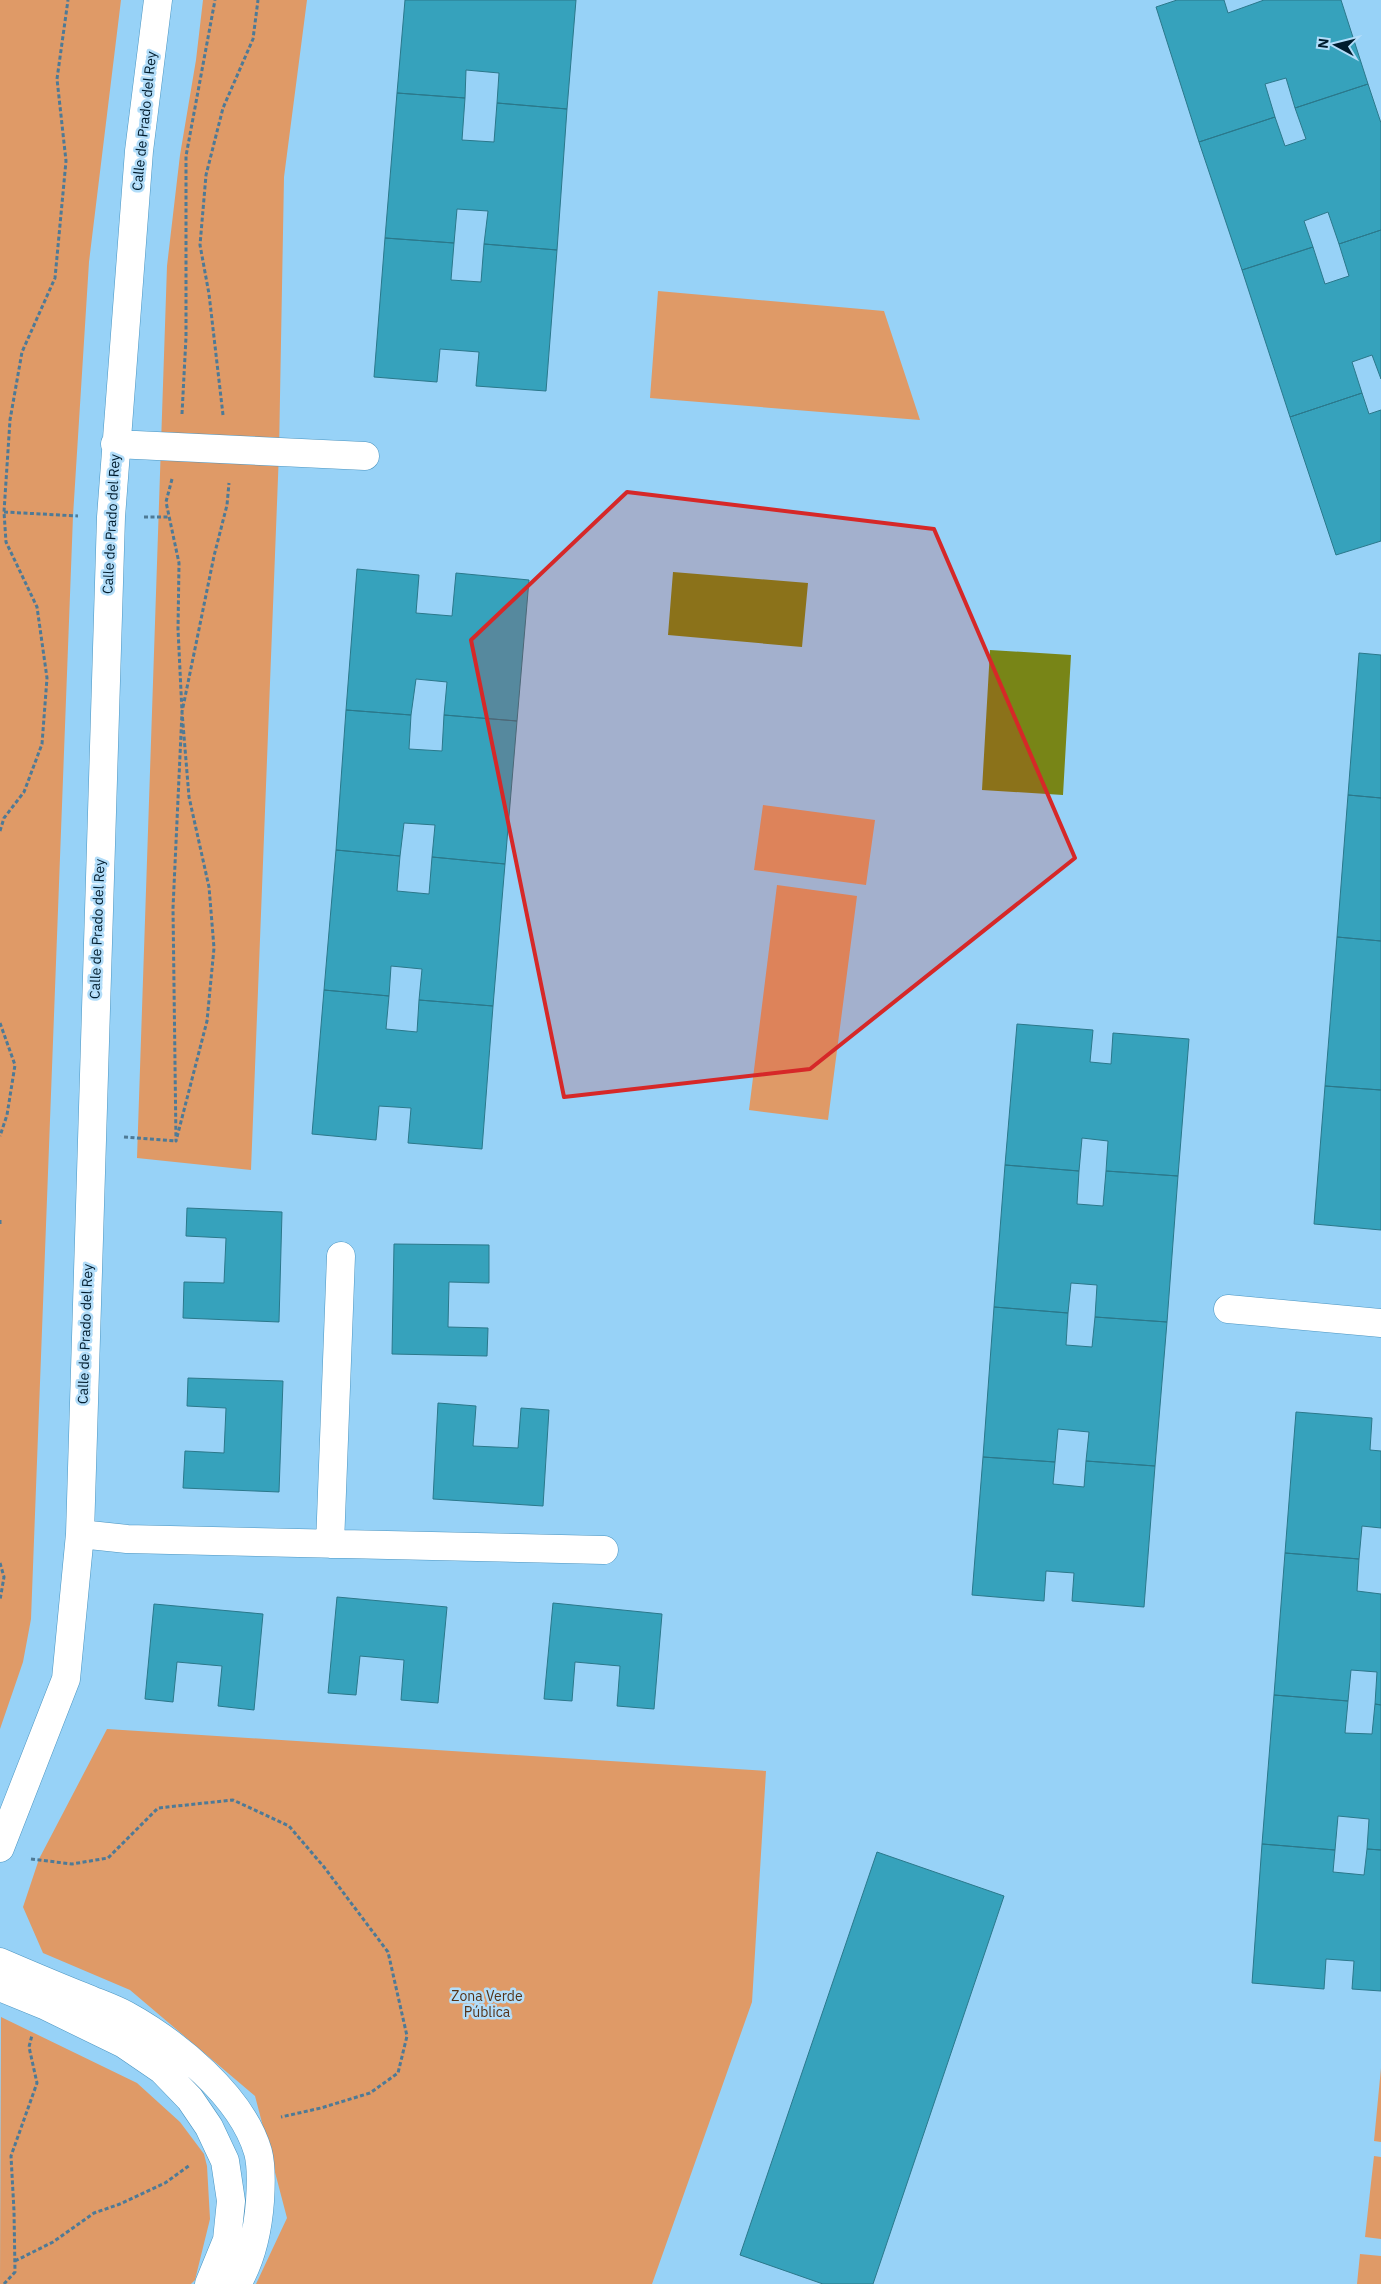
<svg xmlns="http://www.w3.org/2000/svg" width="1381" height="2284" font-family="'IBM Plex Sans',sans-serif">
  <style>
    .green { fill: #df9a67 }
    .water { fill: #788517 }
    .building { fill: #36a2bc; stroke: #2b788b }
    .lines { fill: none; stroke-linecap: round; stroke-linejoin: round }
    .minor-casing { stroke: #4b95c1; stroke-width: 29 }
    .path { stroke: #4e7a96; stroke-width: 3; stroke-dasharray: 4 2.5; stroke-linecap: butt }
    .minor { stroke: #fff; stroke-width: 28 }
    .marked { fill: #d62828; fill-opacity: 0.2; stroke: #d62828; stroke-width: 4; stroke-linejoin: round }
    .labels { text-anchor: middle; stroke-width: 5; stroke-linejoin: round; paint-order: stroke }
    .street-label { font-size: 14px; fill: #001c2d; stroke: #b2ddf9 }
    .park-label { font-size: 14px; fill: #543217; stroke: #b2ddf9 }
  </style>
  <rect width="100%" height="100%" fill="#97d2f7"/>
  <!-- green -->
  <path class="green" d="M0,0h121l-32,262 -16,254 -42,1103 -8,43 -23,67z
    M203,0h104l-23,177 -5,275 -28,718 -114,-12 30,-892 13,-111 16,-95z
    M658,291l226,20 36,109 -270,-22z
    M763,805l112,15 -9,65 -112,-15z
    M777,885l80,11 -29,224 -79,-10z
    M107,1729l659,42 -14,231 -100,282h-396l31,-66 -32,-122 -125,-106 -87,-37 -20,-46 16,-48z
    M1,2017l136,66 43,39 24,32 3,12 3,53 -15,61 -4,4h-191z
    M1381,2068v74l-7,-1z
    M1374,2156l7,1v82l-16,-2z
    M1360,2254l21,2v28h-24z"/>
  <!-- water -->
  <path class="water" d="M673,572l135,11 -6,64 -134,-12z
    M990,650l81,5 -8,140 -81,-5z"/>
  <!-- building -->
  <path class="building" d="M405,0h171l-9,109 -70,-6 2,-30 -33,-3 -1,28 -68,-5z
    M1177,0h47l4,13 36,-13h77l27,84 -73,24 -9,-30 -21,6 10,33 -76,25 -43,-135z
    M1368,84l13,39v107l-42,14 -11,-32 -24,9 9,26 -71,23 -43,-128 76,-25 10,29 21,-7 -11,-31z
    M397,93l68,5 -3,42 32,2 3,-39 70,6 -10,141 -73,-6 4,-33 -31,-2 -3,34 -69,-5z
    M1381,230v149l-9,-24 -20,7 10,31 -72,24 -48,-147 71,-23 12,37 24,-8 -10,-32z
    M385,238l69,5 -3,37 30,2 3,-38 73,6 -11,141 -70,-5 3,-34 -39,-3 -3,33 -63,-5z
    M1362,393l7,21 12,-4v131l-45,14 -46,-138z
    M357,569l62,6 -3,38 36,3 4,-43 73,7 -12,141 -73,-6 3,-33 -31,-3 -5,36 -65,-5z
    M1359,653l22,2v143l-33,-3z
    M346,710l65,5 -2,34 33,2 2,-36 73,6 -12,143 -73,-7 3,-32 -31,-2 -4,33 -64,-6z
    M1348,795l33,3v143l-44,-4z
    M336,850l64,6 -3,35 32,3 3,-37 73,7 -12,142 -74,-6 3,-31 -31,-3 -2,30 -65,-6z
    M1337,937l44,4v149l-56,-4z
    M324,990l65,6 -3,33 31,3 2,-32 74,6 -11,143 -74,-6 3,-35 -32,-2 -3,34 -64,-6z
    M1017,1024l76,6 -3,32 21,2 2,-31 76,6 -11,137 -72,-5 2,-30 -26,-3 -3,33 -74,-6z
    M1325,1086l56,4v140l-67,-6z
    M1005,1165l74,6 -2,33 26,2 3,-35 72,5 -11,146 -72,-5 2,-32 -26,-2 -3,30 -74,-6z
    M187,1208l95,4 -3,110 -96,-4 1,-36 40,1 2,-45 -40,-2z
    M394,1244l95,1v38l-40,-1 -1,45 40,1 -1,28 -95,-2z
    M994,1307l74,6 -2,32 26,2 3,-30 72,5 -12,144 -69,-5 3,-29 -31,-3 -3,33 -72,-5z
    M188,1378l95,3 -4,111 -96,-4 2,-37 39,2 2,-45 -39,-2z
    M438,1403l38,3 -3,40 45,2 3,-40 28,2 -6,96 -110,-7z
    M1296,1412l76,6 -2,32 11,1v77l-19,-2 -3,33 -74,-6z
    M983,1457l72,5 -2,22 31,3 2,-26 69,5 -11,141 -72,-6 2,-28 -28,-2 -2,30 -72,-6z
    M1285,1553l74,6 -2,32 24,3v111l-6,-1 2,-32 -26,-2 -3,31 -74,-6z
    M337,1597l110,10 -9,96 -37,-3 3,-40 -44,-4 -4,39 -28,-2z
    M553,1603l109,11 -8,95 -37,-3 3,-40 -45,-4 -3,39 -28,-2z
    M154,1604l109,10 -9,96 -36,-4 4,-40 -45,-4 -4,40 -28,-3z
    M1274,1695l74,6 -3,32 27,1 3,-30 6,1v145l-14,-1 2,-30 -31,-3 -3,34 -73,-6z
    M1262,1844l73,6 -2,22 31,3 3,-26 14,1v141l-29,-2 2,-28 -28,-2 -2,30 -72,-6z
    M877,1852l127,44 -131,388h-50l-83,-29z"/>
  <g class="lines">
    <!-- minor casing -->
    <g class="minor-casing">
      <path id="minor" d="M115,444l250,12
        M1228,1309l153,14
        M80,1534l47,5 477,11
        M330,1544l11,-288
        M0,1848l66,-169 14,-145 31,-1017 28,-366 19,-151
        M0,1962c28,12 56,24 84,35 14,6 29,11 42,18 49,27 116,81 132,137 4,15 3,34 2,49 -2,28 -9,59 -23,83
        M0,1987l44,18 80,39 38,26 28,29 19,28 16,34 6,40 -4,39 -18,44"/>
    </g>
    <!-- path -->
    <path class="path" d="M182,414l4,-77v-181l29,-156
      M223,415l-14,-121 -9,-49 6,-70 17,-67 30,-69 5,-39
      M172,479l-6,23 13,61 -1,66 4,83 7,85 20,90 5,61 -7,73 -31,120 -3,-233 9,-196 32,-156 13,-51 2,-22
      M4,512l74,4
      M144,517h26
      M0,831l4,-13 20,-26 18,-48 5,-66 -10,-71 -31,-65 -2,-30 6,-92 12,-68 33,-74 11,-117 -9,-82 11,-79
      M0,1023l15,42 -8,50 -7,21
      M124,1137l52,4
      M0,1220v6
      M0,1563l4,14 -4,23
      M31,1859l41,5 36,-6 50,-50 75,-8 56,26 35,41 64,85 19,84 -9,37 -28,20 -49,15 -40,9
      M15,2261l38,-19 41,-29 26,-9 45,-21 25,-18
      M4,2284l11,-12 -1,-61 -3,-55 26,-73 -8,-36 3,-12"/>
    <!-- minor -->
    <use href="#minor" class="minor"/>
  </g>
  <!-- marked area -->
  <path class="marked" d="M627,492l307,37 141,329 -265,211 -246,28 -93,-457z"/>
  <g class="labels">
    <!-- street labels -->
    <g class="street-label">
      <text transform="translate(144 121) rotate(-84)" y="5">Calle de Prado del Rey</text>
      <text transform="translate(111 524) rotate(-87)" y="5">Calle de Prado del Rey</text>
      <text transform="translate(97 929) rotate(-88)" y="5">Calle de Prado del Rey</text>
      <text transform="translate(85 1334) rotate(-88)" y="5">Calle de Prado del Rey</text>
    </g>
    <!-- park labels -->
    <g class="park-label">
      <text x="487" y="2001">Zona Verde<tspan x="487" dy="16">Pública</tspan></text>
    </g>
  </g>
  <!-- north arrow -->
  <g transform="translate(1336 45) rotate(277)" stroke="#b2ddf9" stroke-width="4" paint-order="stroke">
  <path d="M0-4L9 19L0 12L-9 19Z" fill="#001c2d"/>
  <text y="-8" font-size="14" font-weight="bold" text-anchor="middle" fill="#001c2d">N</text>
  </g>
</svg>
